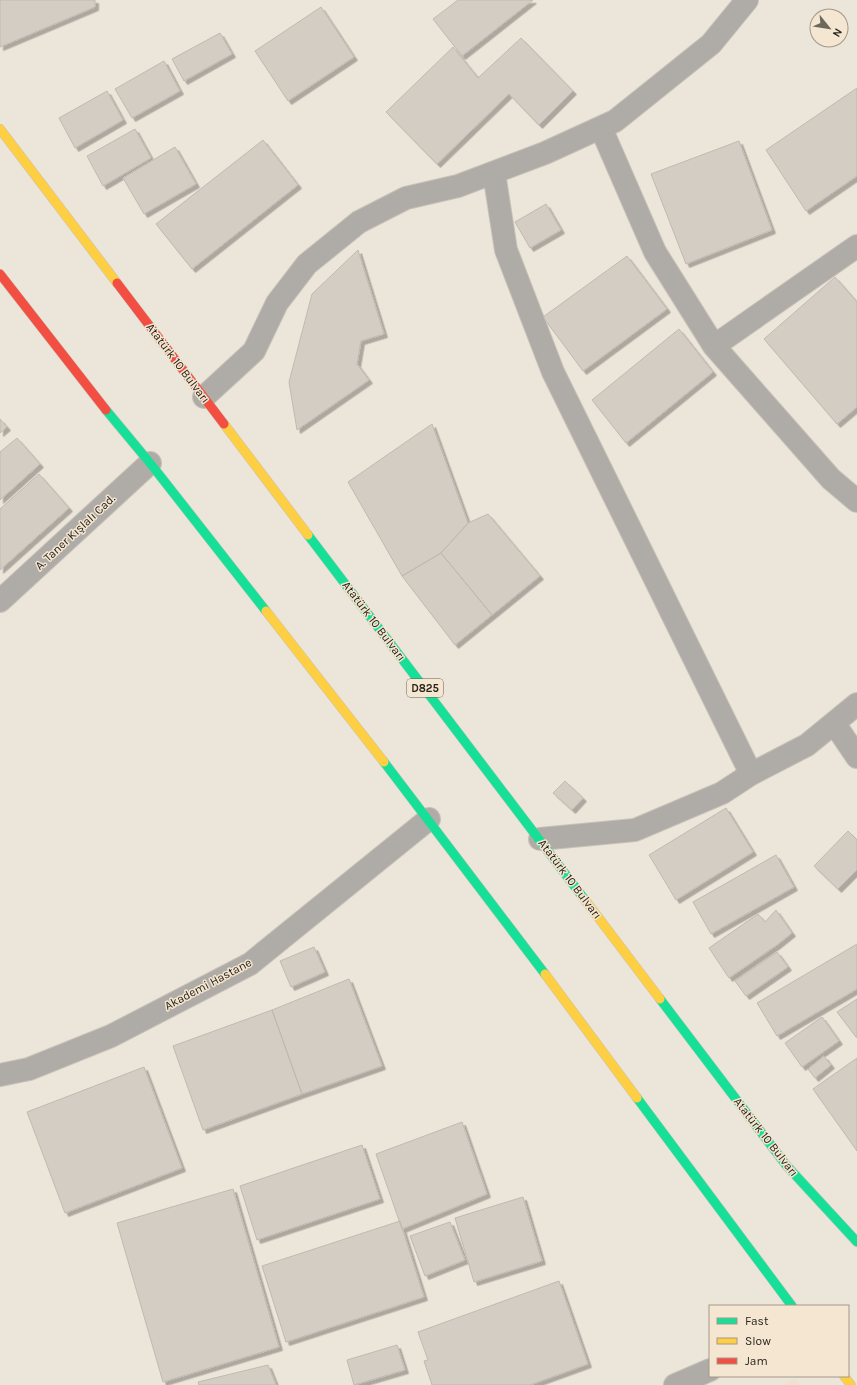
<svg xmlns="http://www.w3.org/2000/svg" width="857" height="1385" font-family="Karla,sans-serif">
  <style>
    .built { fill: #efe1cd }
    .building { fill: #d3cdc4; stroke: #bfbab1; filter: url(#shadow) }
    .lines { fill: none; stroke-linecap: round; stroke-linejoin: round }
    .street-casing { stroke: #c7c1b9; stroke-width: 24 }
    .fast-casing { stroke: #c7c1b9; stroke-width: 10 }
    .slow-casing { stroke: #c7c1b9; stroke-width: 10 }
    .jam-casing { stroke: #c7c1b9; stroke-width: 10 }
    .street { stroke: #afaba6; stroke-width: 22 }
    .fast { stroke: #16e098; stroke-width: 9 }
    .slow { stroke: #ffcf43; stroke-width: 9 }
    .jam { stroke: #f24e42; stroke-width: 9 }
    .labels { text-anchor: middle; stroke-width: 3; stroke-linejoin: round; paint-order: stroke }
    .shield { fill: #f4e6d1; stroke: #665e52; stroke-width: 1 }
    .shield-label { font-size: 11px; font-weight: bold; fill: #29241c }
    .street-label { font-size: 12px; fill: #29241c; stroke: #f4e6d1 }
  </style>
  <defs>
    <filter id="shadow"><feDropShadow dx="3.5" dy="3.5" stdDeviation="0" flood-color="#0004"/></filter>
  </defs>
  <rect width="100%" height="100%" fill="#ece5d9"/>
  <!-- built -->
  <path class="built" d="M795,1378l5,7h-18z"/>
  <!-- building -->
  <path class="building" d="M0,0h95v7l-95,40z
    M458,0h75l-71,56 -29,-37z
    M321,7l33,50 -66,44 -33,-50z
    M220,33l12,21 -48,27 -12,-22z
    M521,38l52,53 -34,34 -30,-31 -72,70 -51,-52 67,-65 25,31z
    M164,61l16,30 -48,27 -17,-29z
    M857,88v88l-51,35 -40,-61z
    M107,91l16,29 -48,28 -16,-30z
    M135,129l16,29 -48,28 -16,-30z
    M263,140l35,45 -106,84 -36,-45z
    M739,141l33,89 -86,34 -35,-90z
    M175,147l21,37 -52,30 -21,-36z
    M546,204l15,26 -31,18 -15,-26z
    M358,250l26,84 -23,7 -4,23 12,16 -72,50 -8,-48 23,-88z
    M627,256l40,53 -84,62 -40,-54z
    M835,277l22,25v105l-20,17 -73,-85z
    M679,329l34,43 -87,71 -34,-43z
    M0,419l7,8 -7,6z
    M432,424l36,99 -27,30 -39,23 -54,-94z
    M17,438l23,26 -40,36v-48z
    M39,474l30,34 -69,62v-61z
    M488,514l52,62 -48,39 -51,-62 27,-30z
    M441,553l51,62 -37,30 -53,-69z
    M565,781l18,17 -11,12 -19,-17z
    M726,808l27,44 -77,48 -27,-45z
    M848,831l9,9v30l-19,19 -24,-23z
    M776,855l18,32 -83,47 -18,-32z
    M776,910l16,23 -15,12 -48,33 -20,-30 49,-34 7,8z
    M857,944v45l-80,47 -20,-33z
    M314,947l11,25 -34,15 -11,-26z
    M777,952l11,15 -42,29 -11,-15z
    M349,979l33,87 -80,28 -30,-84z
    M857,999v38h-1l-19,-25z
    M272,1010l30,84 -99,36 -30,-84z
    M822,1017l17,24 -37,26 -17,-24z
    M824,1056l7,9 -16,13 -7,-9z
    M857,1058v93l-44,-62z
    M144,1067l38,101 -117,45 -38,-101z
    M462,1122l25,72 -85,35 -26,-75z
    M362,1145l18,54 -123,41 -17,-54z
    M233,1189l46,158 -116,35 -46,-159z
    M523,1197l19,64 -68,21 -19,-64z
    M400,1221l24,76 -138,45 -24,-76z
    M450,1222l15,38 -40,16 -15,-40z
    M559,1281l29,83 -58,21h-98l-8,-24 4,-1 -10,-28z
    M397,1345l8,25 -51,15 -7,-25z
    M268,1365l8,20h-77l-1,-3z"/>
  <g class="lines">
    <!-- street casing -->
    <g class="street-casing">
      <path id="street" d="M601,128l54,124 59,94 117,133 26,22
        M494,173l12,77 47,122 198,402
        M714,346l143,-100
        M204,397l50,-46 23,-48 30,-39 52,-42 47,-24 52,-12 87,-33 70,-32 96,-77 36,-44
        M0,601l150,-138
        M834,723l23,34
        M540,839l95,-9 87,-37 29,-19 56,-29 50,-41
        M0,1075l29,-6 82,-33 139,-72 179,-145
        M675,1385l35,-15"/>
    </g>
    <!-- fast casing -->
    <g class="fast-casing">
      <path id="fast" d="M106,410l44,53 116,148
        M308,535l277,365
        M384,762l161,212
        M660,999l126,166 71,77
        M637,1098l155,208"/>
    </g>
    <!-- slow casing -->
    <g class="slow-casing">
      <path id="slow" d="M0,129l117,154
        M224,424l84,111
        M266,611l118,151
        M585,900l75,99
        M545,974l92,124
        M844,1376l7,9"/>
    </g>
    <!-- jam casing -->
    <g class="jam-casing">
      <path id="jam" d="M0,274l106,136
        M117,283l107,141"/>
    </g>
    <!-- street -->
    <use href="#street" class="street"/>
    <!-- fast -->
    <use href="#fast" class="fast"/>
    <!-- slow -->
    <use href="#slow" class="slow"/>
    <!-- jam -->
    <use href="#jam" class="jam"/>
  </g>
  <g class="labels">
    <!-- shield labels -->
    <rect class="shield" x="407" y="679" width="36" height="18" rx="3"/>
    <g class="shield-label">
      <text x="425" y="692">D825</text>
    </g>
    <!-- street labels -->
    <g class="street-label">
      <text transform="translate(178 363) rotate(53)" y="4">Atatürk 10 Bulvarı</text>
      <text transform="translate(75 532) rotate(-43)" y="4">A. Taner Kışlalı Cad.</text>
      <text transform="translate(374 621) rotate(53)" y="4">Atatürk 10 Bulvarı</text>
      <text transform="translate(570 879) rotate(53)" y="4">Atatürk 10 Bulvarı</text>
      <text transform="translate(208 984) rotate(-28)" y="4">Akademi Hastane</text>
      <text transform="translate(766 1137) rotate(52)" y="4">Atatürk 10 Bulvarı</text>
    </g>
  </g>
  <!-- legend -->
  <rect x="709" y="1305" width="140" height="72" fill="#f4e6d1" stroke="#a39889"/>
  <rect x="717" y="1318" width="20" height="6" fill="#16e098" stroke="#a39889"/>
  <text x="745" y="1325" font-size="12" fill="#29241c">Fast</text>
  <rect x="717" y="1338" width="20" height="6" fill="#ffcf43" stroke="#a39889"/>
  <text x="745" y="1345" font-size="12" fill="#29241c">Slow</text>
  <rect x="717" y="1358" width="20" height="6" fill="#f24e42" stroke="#a39889"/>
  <text x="745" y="1365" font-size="12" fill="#29241c">Jam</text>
  <!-- north arrow -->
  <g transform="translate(829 28) rotate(120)"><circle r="19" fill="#f4e6d1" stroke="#a39889"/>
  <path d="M0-3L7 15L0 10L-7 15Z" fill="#6d685e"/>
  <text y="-6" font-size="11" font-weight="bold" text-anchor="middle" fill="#29241c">N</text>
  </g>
</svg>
